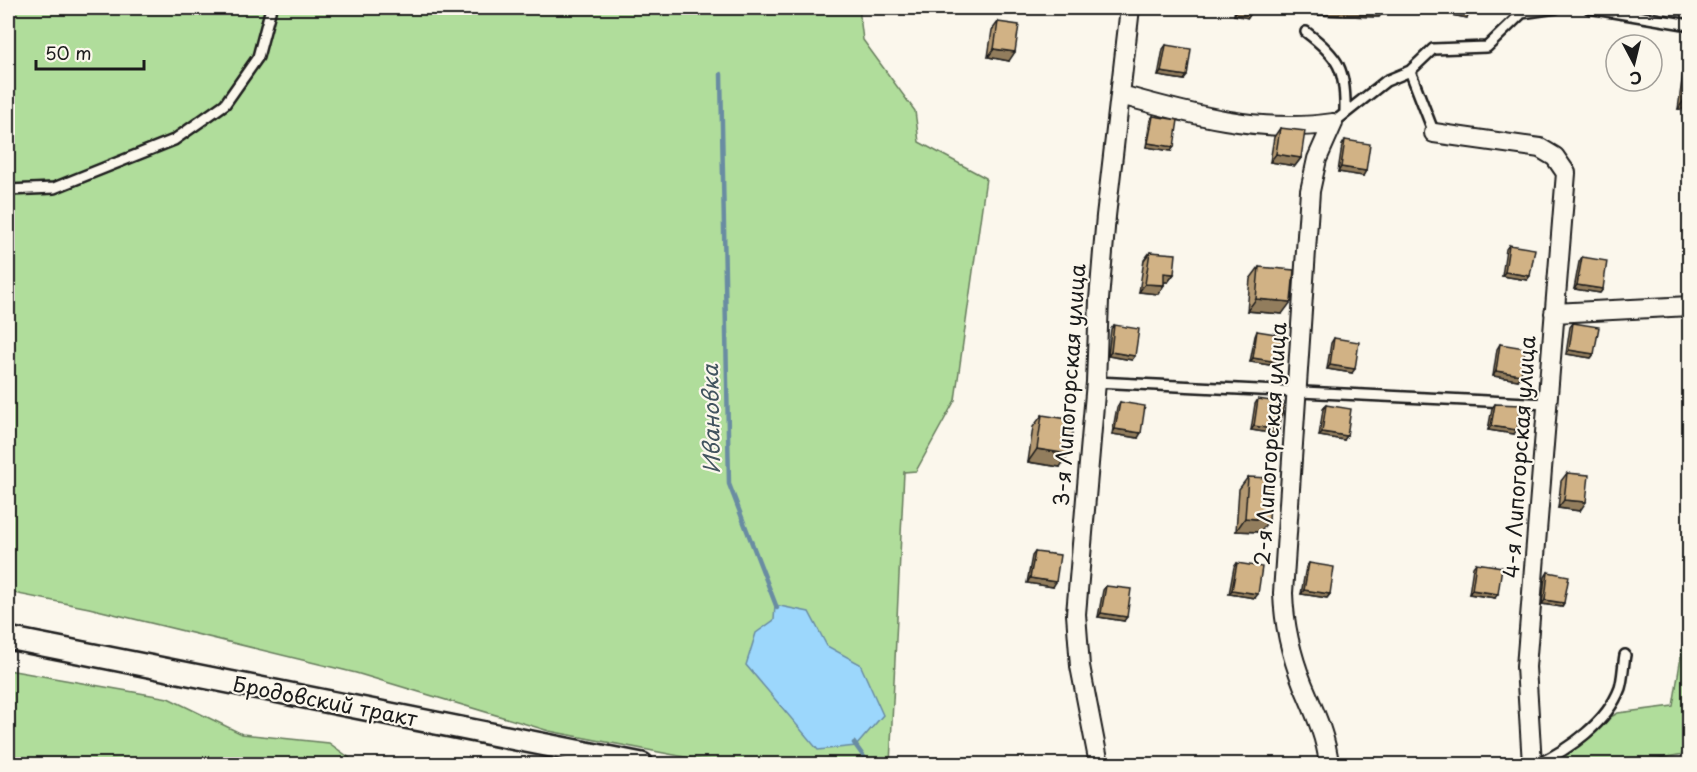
<svg xmlns="http://www.w3.org/2000/svg" width="1697" height="772" font-family="'Playpen Sans',sans-serif">
  <style>
    .green { fill: #b0dd9b; stroke: #667c5c; stroke-width: 1.5 }
    .water { fill: #9cd7fc; stroke: #698ca2; stroke-width: 1.5 }
    .lines { fill: none; stroke-linecap: round; stroke-linejoin: round }
    .stream { stroke: #698ca2; stroke-width: 4.5 }
    .service-casing { stroke: #1c1c1c; stroke-width: 14 }
    .minor-casing { stroke: #1c1c1c; stroke-width: 22 }
    .tertiary-casing { stroke: #1c1c1c; stroke-width: 26 }
    .service { stroke: #fbf7ec; stroke-width: 9 }
    .minor { stroke: #fbf7ec; stroke-width: 18 }
    .tertiary { stroke: #fbf7ec; stroke-width: 21 }
    .wall { fill: #b49972; stroke: #1c1c1c; stroke-width: 1.5 }
    .shaded-wall { fill: #927d5d; stroke: #1c1c1c; stroke-width: 1.5 }
    .building { fill: #d1b285; stroke: #1c1c1c; stroke-width: 1.5 }
    .labels { text-anchor: middle; stroke-width: 4.5; stroke-linejoin: round; paint-order: stroke }
    .street-label { font-size: 21px; fill: #1c1c1c; stroke: #fbf7ec }
    .water-label { font-size: 22px; font-style: italic; fill: #42545f; stroke: #fbf7ec }
  </style>
  <rect width="100%" height="100%" fill="#fbf7ec"/>
  <filter id="ink" filterUnits="userSpaceOnUse"><feTurbulence type="fractalNoise" baseFrequency=".0167" numOctaves="2"/><feDisplacementMap in="SourceGraphic" scale="12" xChannelSelector="R" yChannelSelector="G"/><feConvolveMatrix kernelMatrix="1 2 1 2 8 2 1 2 1" color-interpolation-filters="sRGB"/></filter>
  <g filter="url(#ink)">
    <!-- green -->
    <path class="green" d="M8,8h851l4,32 52,71 4,31 67,36 -31,222 -39,71 -12,1 -14,292h-149l-46,-5 -146,-28 -193,-58 -267,-65 -81,-16z
      M1689,607v146l-60,11h-85l24,-24 50,-27 55,-7z
      M8,670l160,28 74,36 87,9 29,21h-350z"/>
    <!-- water -->
    <path class="water" d="M775,605l34,7 18,34 33,18 23,51 -27,31 -38,4 -72,-85 10,-32 18,-13z"/>
    <g class="lines">
      <!-- stream -->
      <path class="stream" d="M721,74l8,410 48,124
        M854,743l15,21"/>
      <!-- service casing -->
      <g class="service-casing">
        <path id="service" d="M1589,8l101,17
          M1306,32c33,25 40,38 39,80
          M1410,71l24,62
          M1333,123l53,-42 24,-10 23,-22 54,-2 35,-34 34,-5
          M8,190l46,-2 120,-48 51,-36 33,-47 13,-49
          M1096,382l452,22
          M1538,764c31,-15 69,-41 82,-76 3,-10 3,-22 5,-33"/>
      </g>
      <!-- minor casing -->
      <g class="minor-casing">
        <path id="minor" d="M1121,95c68,19 140,39 212,28
          M1434,133l106,15 15,9 11,16 -40,494 6,97
          M1554,313l136,-7
          M1099,764l-19,-98 -4,-52 20,-232 3,-82 7,-84 24,-208
          M1329,764c-3,-28 -15,-53 -26,-79 -12,-30 -19,-60 -20,-92l27,-402 7,-32 16,-36"/>
      </g>
      <!-- tertiary casing -->
      <g class="tertiary-casing">
        <path id="tertiary" d="M8,638l634,126"/>
      </g>
      <!-- service -->
      <use href="#service" class="service"/>
      <!-- minor -->
      <use href="#minor" class="minor"/>
      <!-- tertiary -->
      <use href="#tertiary" class="tertiary"/>
    </g>
    <!-- wall -->
    <path class="wall" d="M1235,8h19l-6,10 -14,-3z
      M1316,8h66v5l-3,4 -63,-2z
      M1447,8h46l-4,5 -17,-3 -5,8 -21,-4z
      M998,22l11,39 -21,-4 4,-27z
      M1689,41v69l-11,-1 9,-64z
      M1166,45l18,35 -26,-4 5,-27z
      M1153,116l18,35 -25,-4 4,-27z
      M1280,128l21,30 -6,8 -25,-4 4,-25z
      M1345,140l18,36 -25,-4 4,-27z
      M1509,245l18,35 -25,-4 4,-27z
      M1150,252l24,22 -6,8h-4v3l-6,9 -19,-2 5,-32z
      M1582,257l21,32 -3,4 -26,-4 5,-27z
      M1259,267l23,47 -35,-3 3,-32z
      M1573,323l21,31 -3,4 -25,-4 4,-27z
      M1114,325l18,35 -24,-4 3,-27z
      M1257,331l19,35 -26,-4 5,-26z
      M1334,338l18,35 -25,-4 4,-26z
      M1500,344l18,36 -25,-4 4,-27z
      M1258,399l21,31 -3,4 -25,-4 4,-26z
      M1120,402l18,36 -26,-4 5,-27z
      M1495,404l19,30 -26,-4 4,-22z
      M1326,405l18,35 -25,-4 4,-27z
      M1042,415l18,52 -32,-5 5,-35z
      M1567,473l13,38 -22,-3 3,-27z
      M1248,477l12,55 -24,-1 3,-42z
      M1035,552l18,35 -26,-4 5,-27z
      M1237,563l18,35 -26,-4 5,-27z
      M1309,563l21,31 -3,4 -26,-4 5,-27z
      M1476,563l19,35 -26,-4 4,-27z
      M1548,572l14,35 -20,-3 3,-27z
      M1106,586l18,35 -26,-4 5,-27z"/>
    <!-- shaded-wall -->
    <path class="shaded-wall" d="M1239,8h5l9,2 -5,8 -14,-3z
      M1450,8h43l-4,5 -17,-3 -5,8 -21,-4z
      M1319,10l63,3 -3,4 -63,-2z
      M994,49l21,3 -6,9 -21,-4z
      M1161,72l26,4 -3,4 -26,-4z
      M1684,100l5,1v9l-11,-1z
      M1148,143l26,4 -3,4 -25,-4z
      M1276,154l25,4 -6,8 -25,-4z
      M1341,167l25,4 -3,5 -25,-4z
      M1505,272l25,4 -3,4 -25,-4z
      M1164,273l10,1 -6,8h-9z
      M1145,284l19,1 -6,9 -19,-2z
      M1577,285l26,4 -3,4 -26,-4z
      M1256,299l35,3 -9,12 -35,-3z
      M1569,350l25,4 -3,4 -25,-4z
      M1111,352l24,4 -3,4 -24,-4z
      M1253,358l25,4 -2,4 -26,-4z
      M1330,365l25,4 -3,4 -25,-4z
      M1496,371l25,4 -3,5 -25,-4z
      M1254,426l25,4 -3,4 -25,-4z
      M1491,426l26,4 -3,4 -26,-4z
      M1115,429l26,4 -3,5 -26,-4z
      M1322,432l25,4 -3,4 -25,-4z
      M1037,449l32,5 -9,13 -32,-5z
      M1564,500l22,2 -6,9 -22,-3z
      M1245,518l24,2 -9,12 -24,-1z
      M1030,578l26,4 -3,5 -26,-4z
      M1232,590l26,4 -3,4 -26,-4z
      M1304,590l26,4 -3,4 -26,-4z
      M1472,590l26,4 -3,4 -26,-4z
      M1545,600l19,3 -2,4 -20,-3z
      M1101,613l26,4 -3,4 -26,-4z"/>
    <!-- building -->
    <path class="building" d="M1244,8h10l-1,2z
      M1319,8h63v5l-63,-3z
      M998,22l21,3 -4,27 -21,-3z
      M1166,45l25,4 -4,27 -26,-4z
      M1689,61v40l-5,-1z
      M1153,116l25,4 -4,27 -26,-4z
      M1280,128l25,3 -4,27 -25,-4z
      M1345,140l25,4 -4,27 -25,-4z
      M1509,245l26,4 -5,27 -25,-4z
      M1150,252l26,2 -2,20 -10,-1v12l-19,-1z
      M1582,257l25,4 -4,28 -26,-4z
      M1259,267l35,3 -3,32 -35,-3z
      M1573,323l26,4 -5,27 -25,-4z
      M1114,325l25,4 -4,27 -24,-4z
      M1257,331l26,4 -5,27 -25,-4z
      M1334,338l25,4 -4,27 -25,-4z
      M1500,344l25,4 -4,27 -25,-4z
      M1258,399l26,4 -5,27 -25,-4z
      M1120,402l25,4 -4,27 -26,-4z
      M1495,404l26,1 -4,25 -26,-4z
      M1326,405l25,4 -4,27 -25,-4z
      M1042,415l32,5 -5,34 -32,-5z
      M1567,473l22,2 -3,27 -22,-2z
      M1248,477l23,1 -2,42 -24,-2z
      M1035,552l25,3 -4,27 -26,-4z
      M1237,563l25,4 -4,27 -26,-4z
      M1309,563l25,4 -4,27 -26,-4z
      M1476,563l26,4 -4,27 -26,-4z
      M1548,572l21,4 -5,27 -19,-3z
      M1106,586l25,3 -4,28 -26,-4z"/>
  </g>
  <g class="labels">
    <!-- street labels -->
    <g class="street-label">
      <text transform="translate(1070 385) rotate(-86)" y="7">3-я Липогорская улица</text>
      <text transform="translate(1271 444) rotate(-86)" y="7">2-я Липогорская улица</text>
      <text transform="translate(1520 457) rotate(-86)" y="7">4-я Липогорская улица</text>
      <text transform="translate(325 702) rotate(11)" y="7">Бродовский тракт</text>
    </g>
    <!-- water labels -->
    <g class="water-label">
      <text transform="translate(711 419) rotate(-91)" y="8">Ивановка</text>
    </g>
  </g>
  <!-- margin -->
  <rect width="1697" height="772" fill="none" stroke="#fbf7ec" stroke-width="30"/>
  <rect x="15" y="15" width="1667" height="742" fill="none" stroke="#1c1c1c" stroke-width="2" filter="url(#ink)"/>
  <!-- north arrow -->
  <g transform="translate(1634 63) rotate(173)"><circle r="28" fill="#fbf7ec" stroke="#a29f99" stroke-width="1.5"/>
  <path d="M0-4.5L10 22L0 15L-10 22Z" fill="#1c1c1c"/>
  <text y="-9" font-size="16" font-weight="bold" text-anchor="middle" fill="#1c1c1c">С</text>
  </g>
  <!-- scale -->
  <path d="M36 60v9h108v-9" fill="none" stroke="#1c1c1c" stroke-width="3"/>
  <text x="45" y="60" font-size="18" fill="#1c1c1c" stroke="#fbf7ec" stroke-width="4.5" paint-order="stroke">50 m</text>
</svg>
